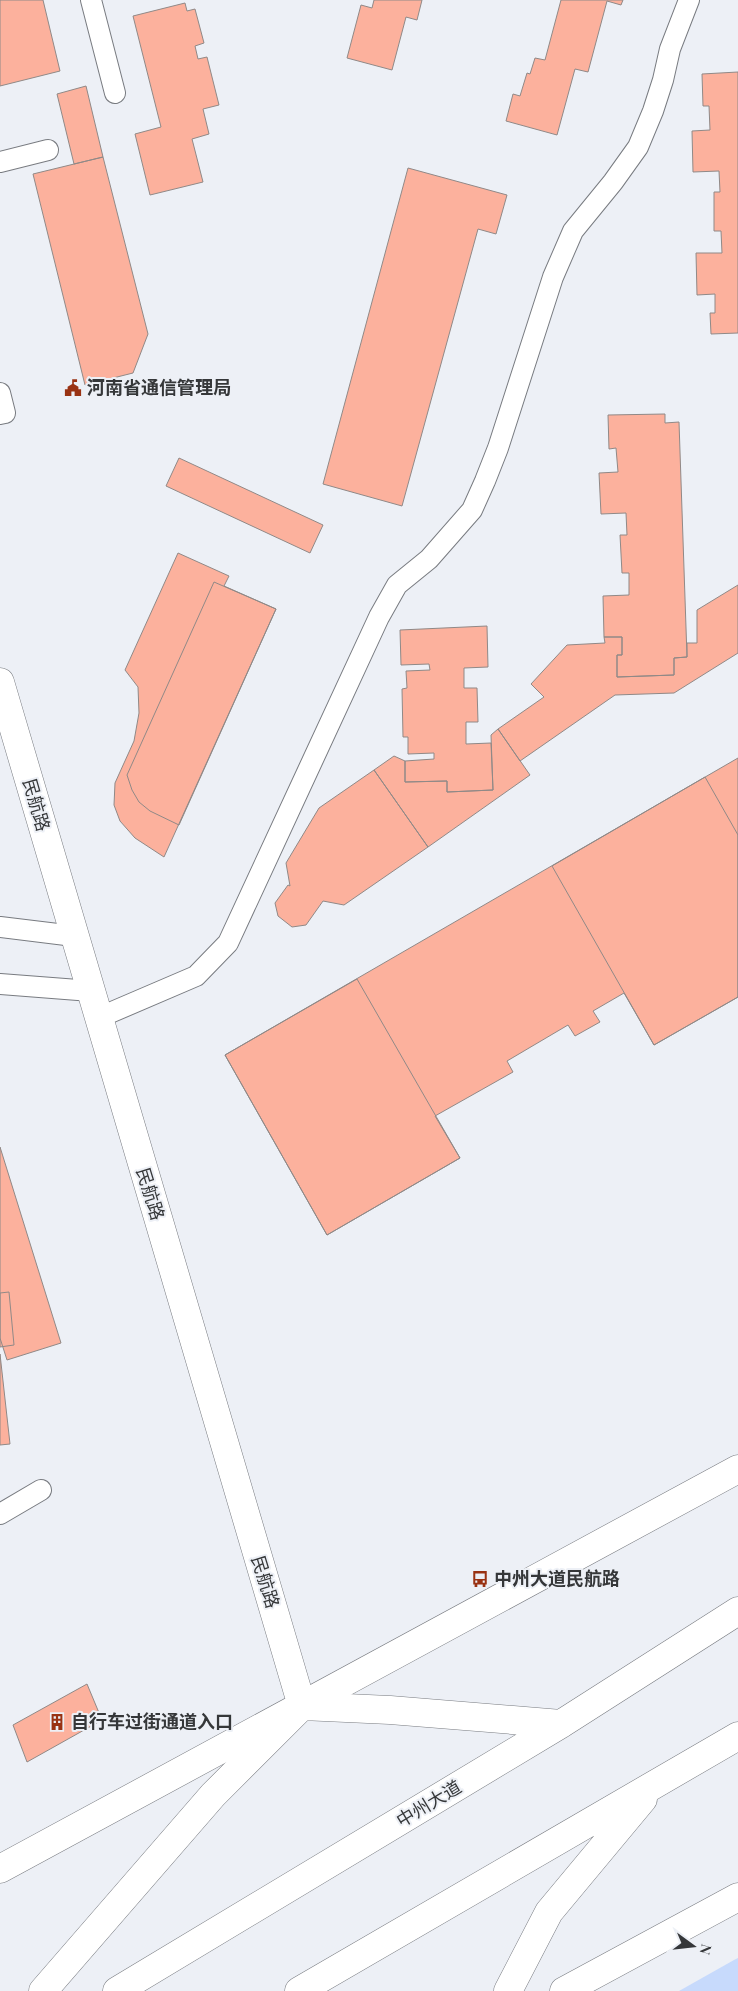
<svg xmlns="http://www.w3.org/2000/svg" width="738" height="1991" font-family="'Playfair Display','Noto Sans SC',serif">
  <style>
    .green { fill: #c7dafc }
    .building { fill: #fcb19d; stroke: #908987 }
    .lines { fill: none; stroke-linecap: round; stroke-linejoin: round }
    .service-casing { stroke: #787b80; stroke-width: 22 }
    .minor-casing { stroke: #787b80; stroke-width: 29 }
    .trunk-casing { stroke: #787b80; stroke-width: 29 }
    .service { stroke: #fff; stroke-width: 20 }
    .minor { stroke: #fff; stroke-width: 28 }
    .trunk { stroke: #fff; stroke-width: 28 }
    .labels { text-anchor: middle; stroke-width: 4; stroke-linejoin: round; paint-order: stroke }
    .poi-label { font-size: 18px; font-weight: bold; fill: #353739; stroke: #edf0f6; text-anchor: start }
    .street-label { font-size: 18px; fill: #353739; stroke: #edf0f6 }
  </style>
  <rect width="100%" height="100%" fill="#edf0f6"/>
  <!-- green -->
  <path class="green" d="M738,1958v33h-59l55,-31z"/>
  <!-- building -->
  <path class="building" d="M0,0h43l17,71 -60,15z
    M374,0h48l-5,20 -11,-3 -14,53 -45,-12 14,-53 11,3z
    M561,0h62l-2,5 -14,-4 -19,71 -13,-3 -18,66 -51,-14 7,-27 7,2 7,-23 3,1 5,-16 10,2z
    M185,3l2,8 8,-2 9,34 -9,3 3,13 9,-2 12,48 -16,4 6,25 -17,5 11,43 -53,13 -15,-61 26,-7 -28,-111z
    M738,72v261l-27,1 -1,-21h5v-19l-18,1 -1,-42h26l-1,-22h-7v-39h6l-1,-21 -26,1 -1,-41 18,-1 -1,-24h-6l-1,-32z
    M86,86l17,71 -29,7 -17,-70z
    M103,157l45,177 -15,39 -48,12 -52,-211z
    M408,168l99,27 -11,39 -18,-5 -76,277 -79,-22z
    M665,414v9l14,-1 8,235 -13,1v17l-57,2v-22h5v-18h-18l-1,-41 26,-1v-22h-7l-2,-38h7l-1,-22 -25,1 -2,-41 19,-1 -2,-24 -7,1 -1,-34z
    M179,458l144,67 -13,28 -144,-67z
    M178,553l51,23 -5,10 52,23 -112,248 -29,-19 -15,-17 -6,-16 1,-22 19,-42 5,-28 -1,-26 -13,-17z
    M214,582l62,27 -97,216 -29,-14 -11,-9 -7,-12 -5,-15z
    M738,585v68l-64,40 -59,2 -95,66 -22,-32 46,-32 -13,-13 36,-39 38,-2 -1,-6h18v18h-5v22l57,-2v-17l13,-1v-14h10v-33z
    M487,626l1,41 -24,1v20h13l1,34h-12v22l25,-1 2,47 -46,2v-11l-42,1v-21l29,-2v-6l-26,1v-17h-5l-1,-48 5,-1 -1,-17 24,-1 -1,-6 -28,1 -1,-35z
    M498,729l32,46 -102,72 -54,-77 20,-14 11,5v21l42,-1v11l46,-2 -2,-55z
    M738,758v239l-84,48 -30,-52 -31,18 7,11 -25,14 -7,-11 -61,36 6,11 -78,44 25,42 -133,77 -102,-180z
    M374,770l54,77 -84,58 -21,-4 -17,24 -14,2 -14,-11 -3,-13 13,-18 2,1 -4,-23 33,-55z
    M705,777l33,58v162l-84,48 -102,-179z
    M357,979l103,179 -133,77 -102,-180z
    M0,1147l61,196 -54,17 -7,-22z
    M9,1292l5,53 -14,2v-54z
    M0,1354l10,90 -10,1z
    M87,1684l15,36 -75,42 -14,-37z"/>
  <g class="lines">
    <!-- service casing -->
    <g class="service-casing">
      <path id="service" d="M91,0l24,93
        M0,162l48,-12
        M0,393l5,20 -5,1
        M0,927l74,9
        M0,984l91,7
        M98,1018l98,-42 32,-33 151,-326 18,-32 32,-26 43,-49 13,-29 13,-33 55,-171 20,-46 40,-49 25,-35 15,-36 10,-31 7,-31 19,-49
        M0,1514l41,-24"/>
    </g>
    <!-- minor casing -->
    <g class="minor-casing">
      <path id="minor" d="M0,682l302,1024
        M0,1869l738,-400
        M564,1991l174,-94"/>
    </g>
    <!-- trunk casing -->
    <g class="trunk-casing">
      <path id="trunk" d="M43,1991l170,-196 89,-89 88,4 171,14
        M117,1991l444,-267 177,-113
        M299,1991l439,-255
        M508,1991l41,-79 94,-113"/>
    </g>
    <!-- service -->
    <use href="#service" class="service"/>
    <!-- minor -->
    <use href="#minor" class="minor"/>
    <!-- trunk -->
    <use href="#trunk" class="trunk"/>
  </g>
  <!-- icons -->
  <defs>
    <g id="civic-bare" transform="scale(1.35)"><path d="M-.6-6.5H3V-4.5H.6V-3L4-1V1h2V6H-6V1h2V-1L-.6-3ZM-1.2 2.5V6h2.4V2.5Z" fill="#993213" stroke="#edf0f6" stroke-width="2.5" paint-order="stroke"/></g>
    <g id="bus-bare" transform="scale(1.35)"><path d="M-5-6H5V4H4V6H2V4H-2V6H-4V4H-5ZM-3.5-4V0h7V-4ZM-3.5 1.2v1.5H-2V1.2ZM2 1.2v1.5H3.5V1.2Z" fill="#993213" stroke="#edf0f6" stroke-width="2.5" paint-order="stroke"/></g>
    <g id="building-bare" transform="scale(1.35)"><path d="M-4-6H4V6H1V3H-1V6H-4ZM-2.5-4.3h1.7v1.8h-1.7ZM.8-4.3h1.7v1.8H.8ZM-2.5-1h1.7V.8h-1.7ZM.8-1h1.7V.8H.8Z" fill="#993213" stroke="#edf0f6" stroke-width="2.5" paint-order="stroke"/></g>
  </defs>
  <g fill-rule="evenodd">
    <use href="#civic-bare" x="73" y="388"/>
    <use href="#bus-bare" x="480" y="1579"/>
    <use href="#building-bare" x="57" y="1722"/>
  </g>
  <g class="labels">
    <!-- poi labels -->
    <g class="poi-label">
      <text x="87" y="394">河南省通信管理局</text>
      <text x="494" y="1585">中州大道民航路</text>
      <text x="71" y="1728">自行车过街通道入口</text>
    </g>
    <!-- street labels -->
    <g class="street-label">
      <text transform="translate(36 805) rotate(74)" y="6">民航路</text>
      <text transform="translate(150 1194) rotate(73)" y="6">民航路</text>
      <text transform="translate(265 1582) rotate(73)" y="6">民航路</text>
      <text transform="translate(429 1804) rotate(-31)" y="6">中州大道</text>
    </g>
  </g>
  <!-- north arrow -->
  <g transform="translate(693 1946) rotate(105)" stroke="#edf0f6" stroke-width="4" paint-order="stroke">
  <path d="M0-4L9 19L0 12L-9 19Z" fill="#353739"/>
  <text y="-8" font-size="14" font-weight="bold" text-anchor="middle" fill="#353739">N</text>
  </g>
</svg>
